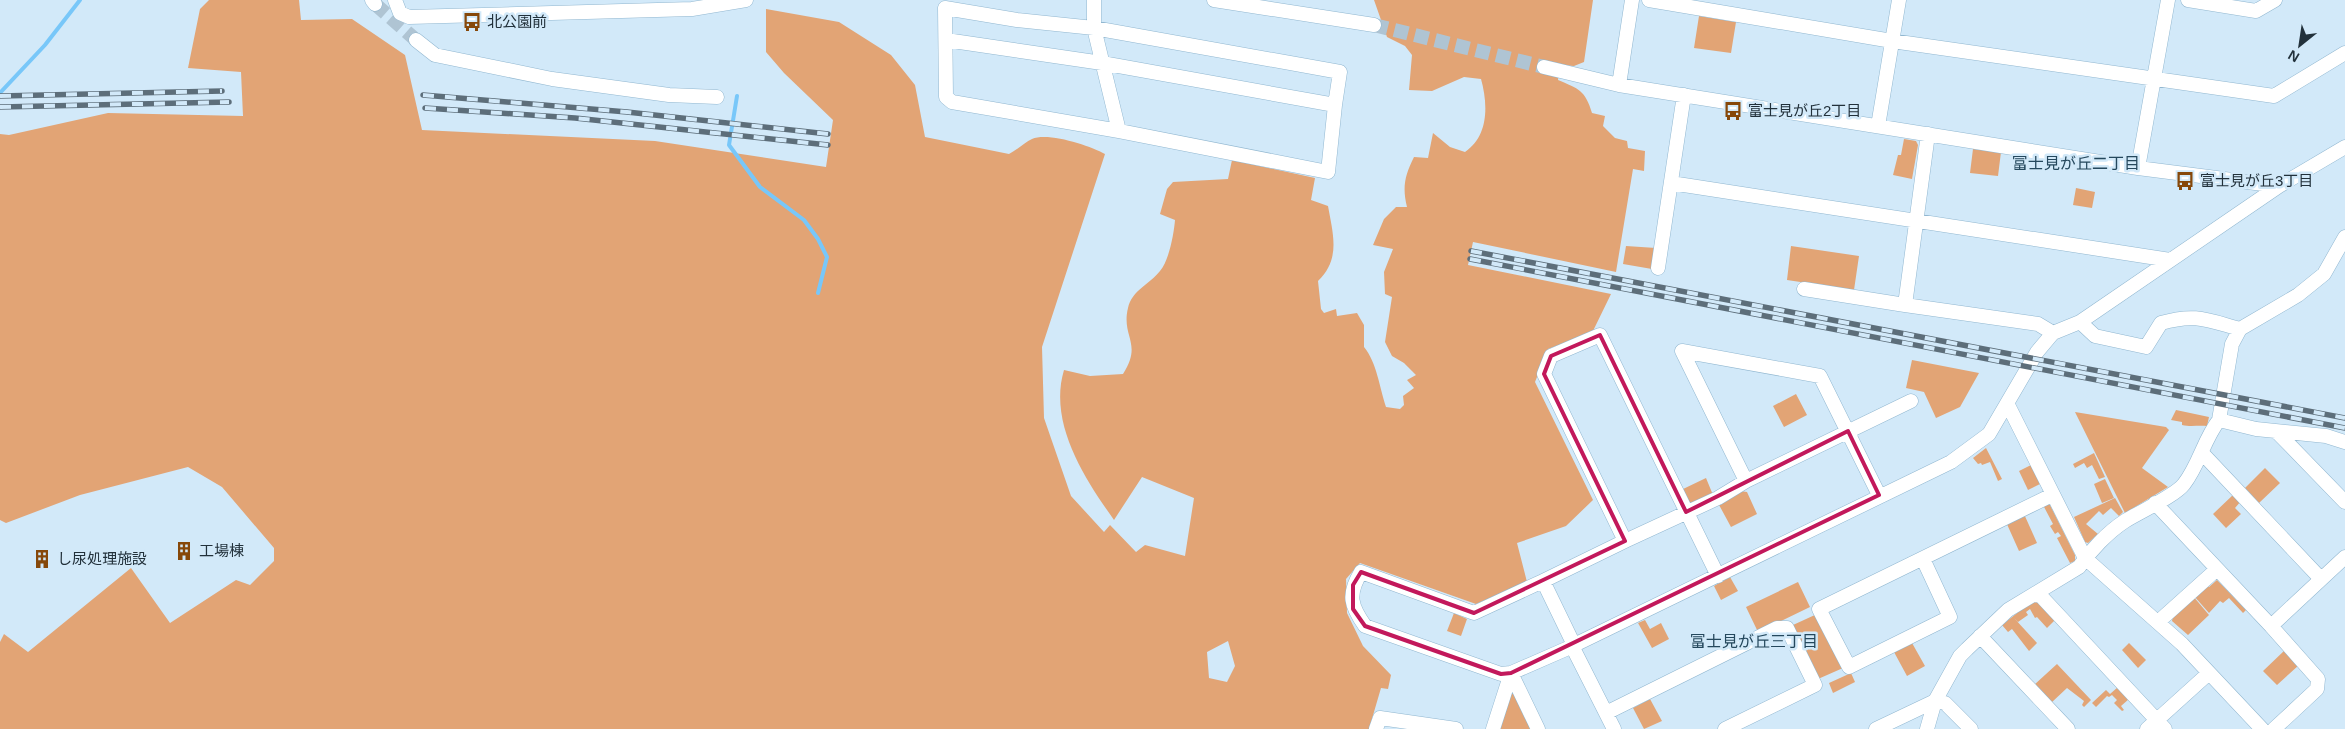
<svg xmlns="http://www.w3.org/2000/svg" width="2345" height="729" font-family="Arial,'Noto Sans JP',sans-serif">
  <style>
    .green { fill: #e2a475; fill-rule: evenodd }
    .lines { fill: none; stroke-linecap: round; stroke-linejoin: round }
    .stream { stroke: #78c7f9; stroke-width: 4 }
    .minor-tunnel { stroke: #afc4d3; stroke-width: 14; stroke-dasharray: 14 7; stroke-linecap: butt }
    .minor-casing { stroke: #91b7d0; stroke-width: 15 }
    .minor { stroke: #fff; stroke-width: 14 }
    .rail-casing { stroke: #5d6e7a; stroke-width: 5.5 }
    .rail { stroke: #d2e9f9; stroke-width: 4; stroke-dasharray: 11; stroke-linecap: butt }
    .marked { fill: none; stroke: #c2185b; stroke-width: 4; stroke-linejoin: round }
    .labels { text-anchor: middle; stroke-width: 5; stroke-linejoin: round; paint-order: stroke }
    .poi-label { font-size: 15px; fill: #22313b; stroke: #d2e9f9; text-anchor: start }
    .neighbourhood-label { font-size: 16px; fill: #25485d; stroke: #d2e9f9 }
  </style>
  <rect width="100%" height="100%" fill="#d2e9f9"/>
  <!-- green -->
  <path class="green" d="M209,0h90l2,20 51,-1 53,36 17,75 233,11 171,26 7,-47 -49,-47 -18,-21v-43l73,13 52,33 24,30 10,52 84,17c8,-4 16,-12 23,-15 17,-7 58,7 73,15l-63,193 2,71 27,78 33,36 6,-7 26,27 9,-7 40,11 9,-58 -52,-21 -28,43c-29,-41 -66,-97 -50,-150l26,6 33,-2c20,-31 -2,-37 5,-66 4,-18 22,-24 32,-37 9,-10 14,-38 15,-51l-15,-6 7,-25 6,-7 55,-3 4,-19 83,18 -4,22 17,6c5,28 13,53 -10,75l3,28 3,4 12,-4 1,7 20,-3 7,12v22c13,16 15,39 22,60l14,2 4,-4 -1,-9 11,-8 -7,-8 9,-5 -12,-12 -12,-7 -7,-14 7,-45 -7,-3 -1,-22 9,-23 -20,-4 11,-26 12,-12h11c-5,-20 -2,-32 7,-50l14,1 5,-25 17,14 15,5c24,-16 23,-48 16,-73l-17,-2 -32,14 -23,-1 3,-35 -7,-9 -18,-9 -13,-37h219l-9,62 -10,4 -14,-1 -2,15c21,9 27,10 34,33l13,3 -2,10 12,12 12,3 1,7 17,3 -1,20 -11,-2 -17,103 -143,-30 -5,23 143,29 -19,39 -44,16 -13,33 58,118 -27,26 -49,17 10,39 -51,22 -116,-41 -14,16 1,34 16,33 28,29 -3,14 -7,-1 -12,41h-1369v-87l4,-8 24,18 103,-84 39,55 66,-43 14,5 24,-24v-13l-52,-61 -34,-20 -108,28 -74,28 -6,-3v-386l9,1 99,-22 135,3 -2,-44 -53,-4 12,-59zM1228,641l7,25 -8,16 -18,-4 -2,-26z
    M1699,16l37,6 -5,31 -37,-5z
    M1904,139l12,2 2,4 -6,34 -19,-4 5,-20h3z
    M1973,149l28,3 -3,24 -28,-3z
    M2076,188l19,4 -3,16 -19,-3z
    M1626,246l30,2 -4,21 -29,-5z
    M1791,246l68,10 -5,34 -67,-10z
    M1912,360l67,13 -19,34 -24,11 -12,-26 -18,-4z
    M1796,394l11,21 -23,12 -11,-21z
    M2176,410l33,7 -2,9c-9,-1 -16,1 -25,-1v-3l-11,-2z
    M2075,412l91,15 3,3 -27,38 26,19 -43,26z
    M1986,448l16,31 -4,2 -8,-19 -8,3 -1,-2 -3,1 -5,-6z
    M2094,453l11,24 -6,2 -7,-14 -5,3 -3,-5 -9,5 -2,-4z
    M2031,465l9,19 -12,6 -9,-19z
    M2265,468l15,15 -21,20 -14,-15z
    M1706,478l7,17 -24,11 -8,-16z
    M2105,479l9,19 -12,5 -8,-19z
    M1740,491l7,1 10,22 -26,13 -13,-24z
    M2234,494l7,7 -6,7 6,6 -15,14 -13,-14z
    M2115,498l8,14 -4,4 -8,-8 -8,7 -4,-4 -13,13 12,10 -10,9 -3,-1 -11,-25z
    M2045,503l5,2 25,50v6l-5,2 -13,-25 4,-2 -3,-4 -3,2 -5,-8 3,-2 -10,-19z
    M2024,514l13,29 -18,8 -13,-29z
    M1730,577l8,14 -17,9 -7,-14z
    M2217,580l29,30 -3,3 -14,-15 -6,5 -3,-2 -11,12 -15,-17 12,-11 3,2z
    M1798,582l12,25 -52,25 -12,-25z
    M2193,596l16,19 -21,20 -16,-14 1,-5z
    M2031,602l9,1 15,17 -8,8 -10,-11 -2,1 -5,-9 -4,3 2,3 -10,7 -4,-4 23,25 -8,8 -17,-22 -4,3 -6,-7z
    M1454,613l13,6 -6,17 -14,-5z
    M1817,614l26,54 -25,11 -25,-54z
    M1645,620l5,9 11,-6 8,16 -17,9 -14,-25z
    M1912,643l13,23 -18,10 -13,-24z
    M2129,643l17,17 -8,8 -16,-18z
    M2285,650l14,15 -22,20 -14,-14z
    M2057,664l34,36 -7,7 -2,-2 2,-4 -17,-13 -16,15 -17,-18z
    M1851,673l4,9 -22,11 -4,-10z
    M1512,686l20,43h-34z
    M2118,687l11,12 -8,7 3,4 -2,1 -8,-8 3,-3 -5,-5 -3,2 -2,-1 -11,11 -4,-4 14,-13 4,4z
    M1650,699l12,22 -18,8 -11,-21z"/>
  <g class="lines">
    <!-- stream -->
    <path class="stream" d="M0,93l45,-48 35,-45
      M737,96l-8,49 31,42 44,33 14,19 9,18 -9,36"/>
    <!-- minor-tunnel -->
    <path class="minor-tunnel" d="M375,4l41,36
      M1374,25l170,42"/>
    <!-- minor casing -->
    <g class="minor-casing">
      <path id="minor" d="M372,0l3,4
        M395,0l5,13 9,4 283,-8 54,-9
        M1094,0v28l25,103
        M1214,0l160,25
        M1649,0l243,41 382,55 71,-43
        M2188,0l68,11 19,-11
        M416,40l19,15 117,24 117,16 48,2
        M946,40l156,23 233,42 5,-33 -246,-44 -77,-8 -72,-12 1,89 6,5 167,29 209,41 7,-67
        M1544,67l75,18 519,83 141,18
        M1619,85l13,-85
        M1878,126l21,-126
        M1928,134l-23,171 133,19 15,9
        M2138,168l30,-168
        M1671,183l499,77
        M1658,268l26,-173
        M1804,289l101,16
        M2080,322l15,14 51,11 15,-24c34,-10 46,-3 79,6l-8,15 -13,76
        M2240,329l58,-34 26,-21 21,-37
        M1682,351l138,25 59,119
        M1682,351l64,130
        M2008,405l77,153 97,86 80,85
        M2277,432l68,70
        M2202,453l119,126
        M2155,503l116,123
        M1625,541l93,-43 28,-17 165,-80
        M1923,559l27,58 -101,50 -30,-58 233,-114
        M1543,581l-69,32 -113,-41c-14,23 -10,34 4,54l136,48 10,-1 55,-24 385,-187 38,-28 48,-82 16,-19 27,-11 199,-136 66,-39
        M2038,593l127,136
        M2158,622l58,-52
        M1980,636l88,93
        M1574,645l-31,-64 82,-40 -81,-167 7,-18 49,-21 118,241
        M1572,646l42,83
        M1511,673l27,56
        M1606,713l171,-85h10l28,57 -90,44
        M1376,729l4,-11 76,11
        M1493,729l18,-56
        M1876,729l59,-28 10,2 26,26
        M1927,729l8,-28 25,-45 7,-7 41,-39 71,-43c11,-16 29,-35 46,-46 14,-9 50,-25 59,-37 15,-19 20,-45 35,-64l37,9 70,7 19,6
        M2147,729l62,-56
        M2274,729l43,-40 1,-10 -47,-53 74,-69"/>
    </g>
    <!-- minor -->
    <use href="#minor" class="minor"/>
    <!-- rail casing -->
    <g class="rail-casing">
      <path id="rail" d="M423,95l204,17 201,22
        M0,96l222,-5
        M0,107l229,-5
        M425,108l150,10 253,27
        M1471,251l874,167
        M1470,259l875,169"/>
    </g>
    <!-- rail -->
    <use href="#rail" class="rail"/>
  </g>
  <!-- marked area -->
  <path class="marked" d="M1600,335l86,177 162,-81 31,64 -368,178 -10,1 -136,-48 -12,-17v-24l8,-13 113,41 151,-72 -81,-167 7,-18z"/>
  <!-- icons -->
  <defs>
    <g id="bus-bare" transform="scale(1.5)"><path d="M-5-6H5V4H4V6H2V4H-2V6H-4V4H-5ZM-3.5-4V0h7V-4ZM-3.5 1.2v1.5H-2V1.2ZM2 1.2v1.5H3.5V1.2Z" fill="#86480a" stroke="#d2e9f9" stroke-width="2.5" paint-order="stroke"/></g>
    <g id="building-bare" transform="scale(1.5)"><path d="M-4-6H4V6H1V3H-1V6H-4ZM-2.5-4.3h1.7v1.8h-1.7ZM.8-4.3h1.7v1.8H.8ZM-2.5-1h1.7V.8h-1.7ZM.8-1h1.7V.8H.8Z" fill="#86480a" stroke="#d2e9f9" stroke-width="2.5" paint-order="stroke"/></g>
  </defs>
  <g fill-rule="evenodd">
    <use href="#bus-bare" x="472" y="22"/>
    <use href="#bus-bare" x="1733" y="111"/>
    <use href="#bus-bare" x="2185" y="181"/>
    <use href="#building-bare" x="184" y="551"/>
    <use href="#building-bare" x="42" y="559"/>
  </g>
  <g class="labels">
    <!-- poi labels -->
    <g class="poi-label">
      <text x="487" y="27">北公園前</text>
      <text x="1748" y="116">富士見が丘2丁目</text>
      <text x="2200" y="186">富士見が丘3丁目</text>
      <text x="199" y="556">工場棟</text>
      <text x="57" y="564">し尿処理施設</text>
    </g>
    <!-- neighbourhood labels -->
    <g class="neighbourhood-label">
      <text x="2076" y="169">富士見が丘二丁目</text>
      <text x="1754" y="647">富士見が丘三丁目</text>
    </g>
  </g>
  <!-- north arrow -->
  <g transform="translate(2300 45) rotate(210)" stroke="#d2e9f9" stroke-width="4" paint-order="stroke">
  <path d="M0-4L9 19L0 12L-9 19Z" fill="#22313b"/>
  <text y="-8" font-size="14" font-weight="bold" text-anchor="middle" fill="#22313b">N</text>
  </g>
</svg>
